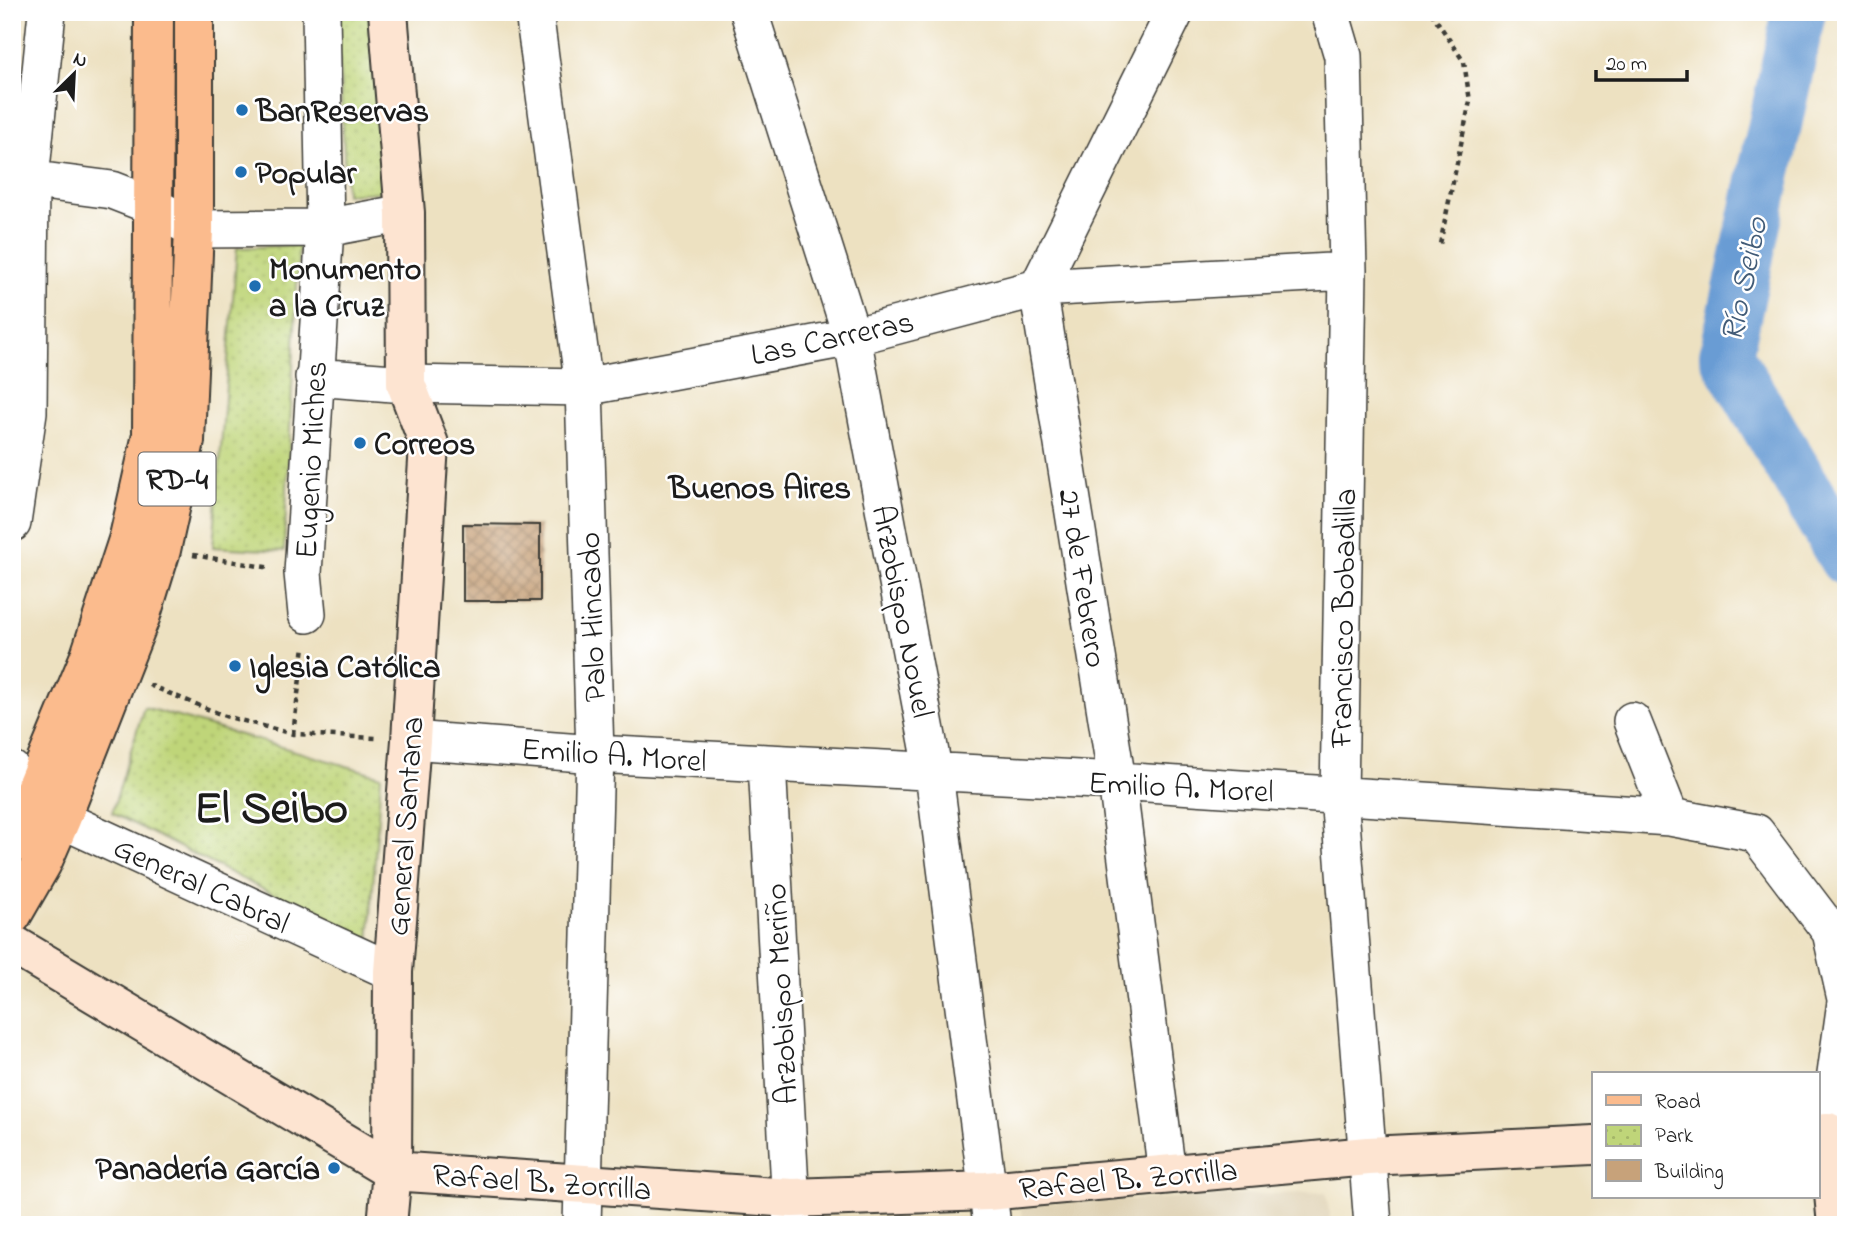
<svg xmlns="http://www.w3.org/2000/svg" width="1858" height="1237" font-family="'Indie Flower',sans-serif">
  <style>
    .built { fill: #dfd2b4 }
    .park { fill: url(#park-dots); stroke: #6e784a; stroke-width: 2 }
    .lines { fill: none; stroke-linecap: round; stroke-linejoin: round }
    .river { stroke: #699cd4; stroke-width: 54 }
    .building { fill: url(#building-cross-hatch) }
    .street-casing { stroke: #3b3a35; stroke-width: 40 }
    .secondary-casing { stroke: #3b3a35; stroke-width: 42 }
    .primary-casing { stroke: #3b3a35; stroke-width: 42 }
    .path { stroke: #3b3a35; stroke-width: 4.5; stroke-dasharray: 5 5; stroke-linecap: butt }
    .street { stroke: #fff; stroke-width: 37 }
    .secondary { stroke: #fde4d1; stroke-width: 38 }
    .primary { stroke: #fbbb8d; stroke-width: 38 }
    .poi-dot { fill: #1f6fb2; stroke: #fff; stroke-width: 2.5 }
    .labels { text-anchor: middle; stroke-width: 5; stroke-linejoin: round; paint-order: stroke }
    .shield { fill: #fff; stroke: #606060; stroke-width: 2 }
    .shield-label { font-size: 30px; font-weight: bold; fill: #1c1c1c }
    .poi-label { font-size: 32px; font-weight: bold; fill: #1c1c1c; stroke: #fff; text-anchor: start }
    .street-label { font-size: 32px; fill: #1c1c1c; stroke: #fff }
    .water-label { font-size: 33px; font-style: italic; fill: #425c78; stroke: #fff }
    .neighbourhood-label { font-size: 33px; font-weight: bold; fill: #1c1c1c; stroke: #fff }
    .town-label { font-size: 46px; font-weight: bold; fill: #1c1c1c; stroke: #fff }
  </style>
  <defs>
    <pattern id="park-dots" width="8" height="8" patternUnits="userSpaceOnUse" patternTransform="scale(1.75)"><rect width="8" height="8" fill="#bfd579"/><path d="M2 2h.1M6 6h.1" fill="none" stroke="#a4b668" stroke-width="1.8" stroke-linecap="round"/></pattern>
    <pattern id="building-cross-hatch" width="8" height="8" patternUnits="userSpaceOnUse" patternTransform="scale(1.75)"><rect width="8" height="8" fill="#c7a27a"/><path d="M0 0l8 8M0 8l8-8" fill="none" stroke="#a18363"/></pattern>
  </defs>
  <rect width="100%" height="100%" fill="#fff"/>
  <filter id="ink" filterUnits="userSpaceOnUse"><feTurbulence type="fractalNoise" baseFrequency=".0143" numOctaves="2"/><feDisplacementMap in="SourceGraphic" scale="14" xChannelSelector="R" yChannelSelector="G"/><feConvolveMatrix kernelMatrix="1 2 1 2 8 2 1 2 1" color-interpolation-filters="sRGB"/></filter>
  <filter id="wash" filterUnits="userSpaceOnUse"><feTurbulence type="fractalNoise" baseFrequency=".00686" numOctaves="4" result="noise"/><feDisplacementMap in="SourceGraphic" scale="28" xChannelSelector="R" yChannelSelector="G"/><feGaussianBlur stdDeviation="1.57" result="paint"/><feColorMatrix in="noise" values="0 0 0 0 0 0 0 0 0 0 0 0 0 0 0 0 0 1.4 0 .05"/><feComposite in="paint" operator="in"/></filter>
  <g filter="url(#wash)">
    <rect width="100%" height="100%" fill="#ede1c1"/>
    <!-- built -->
    <path class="built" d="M1326,1192l5,33h-308l-3,-21z"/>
    <!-- park -->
    <path class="park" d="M337,12h38l9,180 -38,2z
      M299,245l-15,306 -71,-4 24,-299z
      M144,707l237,69 -12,167 -257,-130z"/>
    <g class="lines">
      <!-- river -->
      <path class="river" d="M1799,12l-73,343 120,204"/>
    </g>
    <g id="blocks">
      <!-- building -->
      <path class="building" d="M463,524l77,1v76h-77z"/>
    </g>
  </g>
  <g filter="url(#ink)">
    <use href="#blocks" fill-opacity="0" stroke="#3b3a35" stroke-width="2"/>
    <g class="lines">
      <!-- street casing -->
      <g class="street-casing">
        <path id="street" d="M534,12l50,375 11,367 -13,471
          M749,12l103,325 82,437 58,451
          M1330,12l13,44 5,215 -9,525 34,429
          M12,177l100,13 41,16 41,23 131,-1 80,-15
          M314,377l92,7 178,3 268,-50 186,-49 310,-17
          M12,523l16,-111 2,-233 17,-167
          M307,614l-4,-41 22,-345 -4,-216
          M1632,721l38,96
          M411,740l184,14 522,27 553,36 86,16 75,99 15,67
          M767,763l25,462
          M12,770l20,32
          M35,804l26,15 332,153
          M1846,1002l-18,130 18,2
          M1167,1174l-50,-393 -79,-493 137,-276"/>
      </g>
      <!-- secondary casing -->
      <g class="secondary-casing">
        <path id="secondary" d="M12,944l380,227 400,27 195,-7 381,-35 226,-11
          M1818,1133l10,-1 9,93
          M387,1225l5,-54 1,-199 18,-232 18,-296 -23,-60 -1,-171 -17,-201"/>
      </g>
      <!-- primary casing -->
      <g class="primary-casing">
        <path id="primary" d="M12,844l78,-188 39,-119 23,-102 2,-423
          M12,915l30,-52 19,-44 80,-204 20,-65 24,-109 9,-212v-217"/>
      </g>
      <!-- path -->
      <path class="path" d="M1431,12l33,50 6,39 -30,143
        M193,555l78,13
        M149,685l76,31 68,18 84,4
        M293,734l11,-88"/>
      <!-- street -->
      <use href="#street" class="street"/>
      <!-- secondary -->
      <use href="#secondary" class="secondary"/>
      <!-- primary -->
      <use href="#primary" class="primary"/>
    </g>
  </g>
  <!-- markers -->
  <g class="poi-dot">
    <circle cx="242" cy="110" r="7"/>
    <circle cx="241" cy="172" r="7"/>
    <circle cx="255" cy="286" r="7"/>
    <circle cx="360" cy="443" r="7"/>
    <circle cx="235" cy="666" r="7"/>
    <circle cx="334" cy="1168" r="7"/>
  </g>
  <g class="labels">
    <!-- shield labels -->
    <rect class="shield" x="138.5" y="452.5" width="77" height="53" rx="5"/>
    <g class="shield-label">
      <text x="177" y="489">RD-4</text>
    </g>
    <!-- poi labels -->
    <g class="poi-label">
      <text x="256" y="121">BanReservas</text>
      <text x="255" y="183">Popular</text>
      <text x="269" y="279">Monumento<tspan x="269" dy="37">a la Cruz</tspan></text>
      <text x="374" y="454">Correos</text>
      <text x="249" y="677">Iglesia Católica</text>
      <text x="320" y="1179" text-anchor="end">Panadería García</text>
    </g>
    <!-- street labels -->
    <g class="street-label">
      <text transform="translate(832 337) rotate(-12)" y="11">Las Carreras</text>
      <text transform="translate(310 460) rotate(-87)" y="11">Eugenio Miches</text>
      <text transform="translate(1084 578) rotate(81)" y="11">27 de Febrero</text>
      <text transform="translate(904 611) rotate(79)" y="11">Arzobispo Nouel</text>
      <text transform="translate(591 617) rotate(-92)" y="11">Palo Hincado</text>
      <text transform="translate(1342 618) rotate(-89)" y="11">Francisco Bobadilla</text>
      <text transform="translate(614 754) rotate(4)" y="11">Emilio A. Morel</text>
      <text transform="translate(1181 786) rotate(3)" y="11">Emilio A. Morel</text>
      <text transform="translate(404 826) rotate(-86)" y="11">General Santana</text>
      <text transform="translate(202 884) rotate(25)" y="11">General Cabral</text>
      <text transform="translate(780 994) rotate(-93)" y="11">Arzobispo Meriño</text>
      <text transform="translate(1128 1178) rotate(-5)" y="11">Rafael B. Zorrilla</text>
      <text transform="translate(542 1181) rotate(4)" y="11">Rafael B. Zorrilla</text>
    </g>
    <!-- water labels -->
    <g class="water-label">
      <text transform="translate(1742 279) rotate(-78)" y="12">Río Seibo</text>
    </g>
    <!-- neighbourhood labels -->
    <g class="neighbourhood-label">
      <text x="760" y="498">Buenos Aires</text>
    </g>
    <!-- town labels -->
    <g class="town-label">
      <text x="271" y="822">El Seibo</text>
    </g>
  </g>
  <!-- margin -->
  <rect width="1858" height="1237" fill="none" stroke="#fff" stroke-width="42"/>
  <!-- legend -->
  <rect x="1592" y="1072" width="228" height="126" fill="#ffffff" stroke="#a4a4a4" stroke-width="2"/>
  <rect x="1606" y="1095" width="35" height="10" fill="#fbbb8d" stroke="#a4a4a4" stroke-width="2"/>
  <text x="1655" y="1108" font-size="21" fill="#1c1c1c">Road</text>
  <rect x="1606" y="1125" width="35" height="21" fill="url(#park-dots)" stroke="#a4a4a4" stroke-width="2"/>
  <text x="1655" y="1142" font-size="21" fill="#1c1c1c">Park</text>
  <rect x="1606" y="1160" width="35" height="21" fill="#c7a27a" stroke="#a4a4a4" stroke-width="2"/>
  <text x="1655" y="1178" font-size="21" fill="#1c1c1c">Building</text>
  <!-- north arrow -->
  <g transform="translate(74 74) rotate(24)" stroke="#ffffff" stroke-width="5" paint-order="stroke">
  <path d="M0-5L12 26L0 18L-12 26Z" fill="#1c1c1c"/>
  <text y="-10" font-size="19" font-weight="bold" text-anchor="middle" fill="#1c1c1c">N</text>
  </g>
  <!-- scale -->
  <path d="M1596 70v10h91v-10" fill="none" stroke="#1c1c1c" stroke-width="3.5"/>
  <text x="1606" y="70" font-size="21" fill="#1c1c1c" stroke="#ffffff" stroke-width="5" paint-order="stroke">20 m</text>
</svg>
